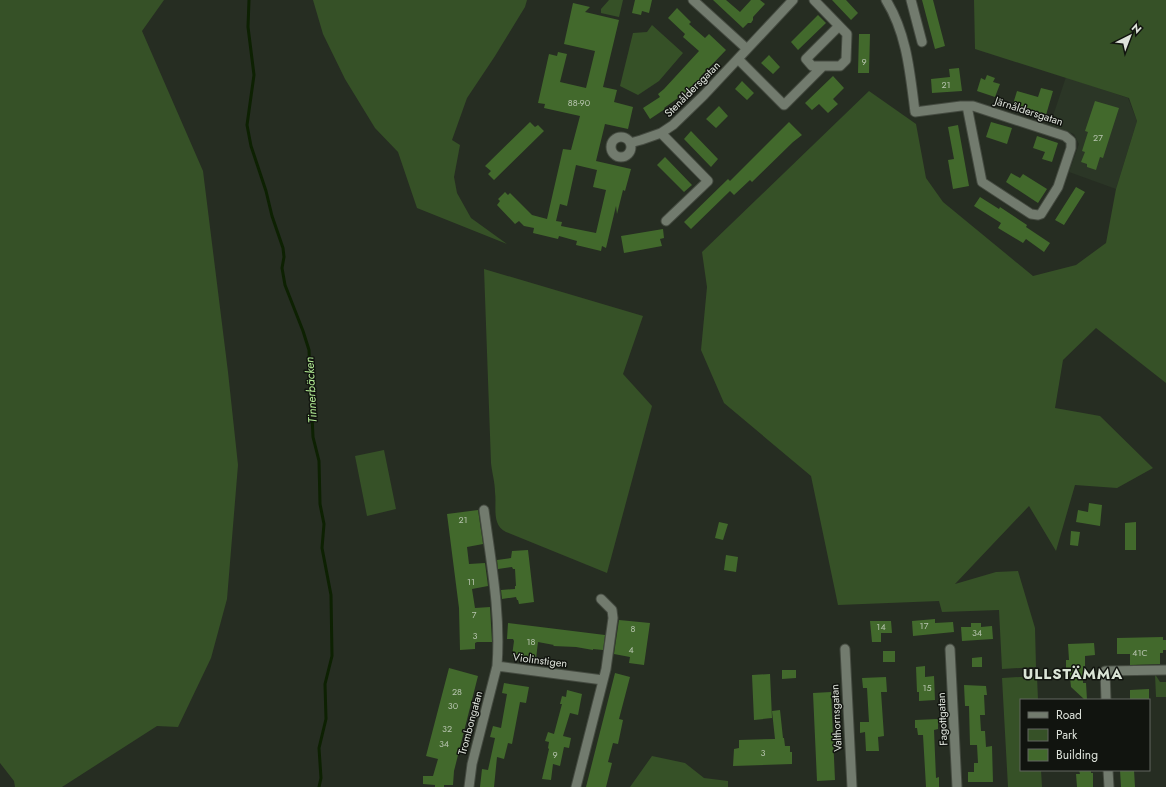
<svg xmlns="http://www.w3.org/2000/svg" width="1166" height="787" font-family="Jost,sans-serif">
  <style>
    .built { fill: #2b3626 }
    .green { fill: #365127 }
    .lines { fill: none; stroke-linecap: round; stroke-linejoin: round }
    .stream { stroke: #0d2102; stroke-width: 3 }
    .building { fill: #42692c; fill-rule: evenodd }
    .street-casing { stroke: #454b41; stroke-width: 11 }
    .street { stroke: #727b6e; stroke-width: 9 }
    .labels { text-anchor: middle; stroke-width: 3; stroke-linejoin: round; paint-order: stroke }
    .number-label { font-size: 9px; fill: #b7c4af }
    .street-label { font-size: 11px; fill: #dee3db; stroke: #11140f }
    .water-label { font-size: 12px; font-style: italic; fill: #b2ec94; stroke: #11140f }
    .district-label { font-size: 15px; font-weight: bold; letter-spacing: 1px; fill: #dbe5d7; stroke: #11140f }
  </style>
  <rect width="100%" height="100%" fill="#262d22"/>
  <!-- built -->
  <path class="built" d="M1066,77l62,21 9,23 -21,68 -47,-17 10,-28 -5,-10 -24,-9z"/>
  <!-- green -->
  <path class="green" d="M0,0h164l-22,31 61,140 25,201 10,93 -11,134 -16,59 -33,69 -21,-1 -95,61h-47l-1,-6 -14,-18z
    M313,0h214l-2,7 -30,49 -28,42 -15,42 8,5 -6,32 3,16 14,25 36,26 -90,-36 -19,-56 -23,-24 -30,-49 -22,-45z
    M609,0h14l-4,17 -18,-4v-4z
    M974,0h192v383l-70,-55 -33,32 -8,48 45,8 53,52 -36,20 -42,-3 -19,66 -27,-45 -74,78 41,-12 22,-1 17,57 1,39 -34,2 -3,-59 -57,2 -3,-11 -101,4 -27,-129 -87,-73 -23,-53 6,-63 -5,-35 167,-161 47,33 10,54 17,24 90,74 43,-11 30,-22 10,-54 21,-68 -8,-23 -154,-49z
    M652,25l31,28 -24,28 -21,14 -18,-9 13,-53 14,-1z
    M484,269l159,47 -20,58 29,32 -45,167 -101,-41c-15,-7 -9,-26 -11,-40 0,-10 -3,-19 -4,-29z
    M384,450l12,59 -29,7 -12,-60z
    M1155,674l5,8h6v15h-10z
    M1037,676l1,24h-17v70h20l1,17h-34l-6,-109z
    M652,756l33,7 19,15 24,3v6h-98z"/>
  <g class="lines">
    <!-- stream -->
    <path class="stream" d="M249,0l-1,27 6,48 -7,50 4,21 15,45 6,25 11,32 1,9 -2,11 3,17 18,46 6,19 4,87 6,24 1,43 4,20 -2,24 9,47 1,61 -7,28 1,35 -7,29 2,30 -2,9"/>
  </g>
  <!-- building -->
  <path class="building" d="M635,0h17l-3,13 -7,-2 -1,4 -9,-2z
    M713,0h13l14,12 11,-12h9l5,4 -12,13v3l-2,3h-3l-5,5z
    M832,0h14l12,13 -7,7z
    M922,0h11l12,46 -10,3z
    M573,3l17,4 -5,5 34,8 -16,67 14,3 -3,12 19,5 -5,22 -23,-5 -9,37 35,8 -6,22 -2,-1 -6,24 -1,-8 -10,42 -4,-2 -1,5 -25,-6 1,-4 -18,-5 -1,3 -25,-6 1,-5 -10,-2 -5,-5 -4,3 -18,-19 3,-4 -2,-2 7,-7 3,3 2,-2 22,22 15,4 16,-70 8,1 9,-34 -36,-8 1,-4 -7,-1 11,-49 8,2 1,-4 9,2 -7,28 26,6 9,-37 -31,-7zM576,165l21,5 -4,17 13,3 -10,43 -35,-7 1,-4 -6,-1 4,-17 7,2z
    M677,8l14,14 -2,2 16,14 4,-4 17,16 -25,26 2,1 -22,24 -3,-3 -14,10 1,1 -15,10 -7,-11 17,-11 -2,-3 6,-5 35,-38 -16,-14 2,-3 -17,-16z
    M818,15l8,8 -28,27 -7,-8z
    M859,34h11l-1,39h-11z
    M769,55l11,12 -7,7 -12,-11z
    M959,68l3,23 -30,2 -1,-14 19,-2 -1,-8z
    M987,75l8,3 -2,4 7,2 -5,13 -18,-6 4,-13 4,2z
    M833,76l11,12 -11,11 5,5 -10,9 -9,-9 -7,6 -7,-7z
    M742,81l12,12 -7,7 -12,-11z
    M1041,88l12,3 -7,24 -33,-11 4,-13 21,6z
    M1095,101l24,7 -16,50 -3,-1 -4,13 -9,-3v-3l-6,-2 4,-10 -3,-1 6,-19 -3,-1z
    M719,106l9,10 -12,12 -10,-9z
    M530,122l5,5 3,-2 6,6 -50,49 -6,-6 3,-3 -6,-5z
    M789,122l13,13 -9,7 -41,40 -2,-2 -16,15 -4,-4 -39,38 -7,-7 44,-43 2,2z
    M991,122l21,6 -5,16 -21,-7z
    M958,125l11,61 -16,3 -5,-29 6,-1 -6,-32z
    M691,131l27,28 -7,8 -27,-28z
    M1037,136l21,7 -6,19 -10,-3 3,-7 -12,-4z
    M665,157l27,28 -8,7 -27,-27z
    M1011,173l9,5 3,-4 24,15 -9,14 -32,-21z
    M1076,187l9,5 -21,33 -9,-5z
    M980,197l19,12 1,-2 27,18 -1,2 24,16 -6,9 -18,-13 -3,4 -25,-15 3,-5 -27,-17z
    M663,229l1,9 -4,1 2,7 -38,7 -3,-17z
    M1089,503l13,2 -2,21 -24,-4 2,-12 10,2z
    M478,510l5,34 -16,3 2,17 16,-1 3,23 -16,3 3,19 15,-1 2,35h-15l-2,1v6l-15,1 -1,-42 -12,-94z
    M719,522l9,2 -5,16 -8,-2z
    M1136,522v28h-11v-27z
    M1071,531l9,1 -2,14 -8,-1z
    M528,550l6,52 -15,2 -1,-4h-1l-1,-3 -14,2 -1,-9 14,-1v-3h1l-1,-17h-2l-1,-2 -14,2 -1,-9 14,-2 1,-7z
    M726,555l12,2 -2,15 -12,-2z
    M935,619v4l18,-1 1,10 -41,4 -1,-15z
    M619,620l31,3 -6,42 -15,-2 1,-6 -16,-3z
    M870,621h21l1,12h-11v9h-9z
    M508,623l97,12 -2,15 -10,-1v1l-17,-3 -23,-1 1,-1 -16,-3 -2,17 -24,-3 2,-15 -1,-2h-6z
    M971,623h10v4l11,-1 1,13 -31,2 -1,-14h10z
    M1163,637v3h3v10h-3v3h-3v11l-30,1v-11h-13v-16z
    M1094,643l1,12 -10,1v10h-2v17h3l1,17h-2l-14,-13 -2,-19h-3v-8h3l-1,-16z
    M883,651h12v11h-12z
    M982,657v10h-10v-9z
    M925,666v11l9,-1 1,24 -16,1v-9h-2l-1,-25z
    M449,668l29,8 -24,95 -1,14h-9v2h-9v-2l-12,-1v-8h10l5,-17 -12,-3z
    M782,670h14v8l-14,1z
    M615,673l15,4 -11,42 4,1 -5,24 -5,-1 -5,19 4,1 -6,24h-20z
    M770,674l2,44 -18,2 -2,-45z
    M886,677l1,15h-6l3,44 -6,1 1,14h-13l-1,-19 -5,1v-11h9l-2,-34h-4l-1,-10z
    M504,683l25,4 -3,16 -6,-1 -8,42 -4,-1 -4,16 -7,-2 -3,30h-14l2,-18 6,1 7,-32 -5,-1 3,-11 8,2 6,-34 -5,-1z
    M964,685l22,1 1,9h-3l1,20h-5l1,16h4l1,16 6,-1 1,36h-25v-10h6v-9h4l-1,-18h-7l-1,-39h-4z
    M1149,689v11h-19v-10z
    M567,690l15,4 -4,21 -8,-2 -7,23 8,2 -2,10 -5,-1 -4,19 -7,-2 -2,16 -9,-1 7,-30 -1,-1 1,-6 -4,-1 3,-9 6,2 8,-30h-2l2,-8 4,1z
    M831,692l4,88 -18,1 -4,-88z
    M780,710l3,28h1l1,8h5v6h2v12l-59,2 1,-17 5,-1v-8l36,-1 -3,-28z
    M938,719v10l-4,1 2,48 3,-1v10h-13l-3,-52h-5l-1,-7h-2v-8z
    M1079,770h12v3h2v14h-16l-1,-13h4z
    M1120,770h14l1,17h-14z"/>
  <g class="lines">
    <!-- street casing -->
    <g class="street-casing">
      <path id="street" d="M693,0l54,49
        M814,0l33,34 -1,26 -6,6h-28l-6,-7 33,-33
        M886,0c21,34 24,73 29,112l46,-6h12l92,30 6,5v7l-13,39 -17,27 -3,1 -7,-1 -49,-32 -15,-76
        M911,0l11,42
        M738,59l46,46 39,-39
        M661,133l47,48 -42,40
        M611 147a10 10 0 1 1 20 0a10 10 0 1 1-20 0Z
        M630,143l11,-3 20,-7 12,-8 31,-30 89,-95
        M845,649l7,138
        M950,649l7,138
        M497,666l106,14
        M1106,700l-1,-29 61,-1
        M1108,770l1,17
        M469,787l3,-23 25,-98c4,-52 -6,-104 -13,-156
        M576,787l30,-118 7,-51 -1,-8 -11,-11"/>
    </g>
    <!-- street -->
    <use href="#street" class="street"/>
  </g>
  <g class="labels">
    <!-- number labels -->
    <g class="number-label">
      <text x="864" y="65">9</text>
      <text x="946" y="88">21</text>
      <text x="579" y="106">88-90</text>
      <text x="1098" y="141">27</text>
      <text x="463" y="523">21</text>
      <text x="471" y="585">11</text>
      <text x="474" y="618">7</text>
      <text x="924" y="629">17</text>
      <text x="881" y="630">14</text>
      <text x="633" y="632">8</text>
      <text x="977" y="636">34</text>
      <text x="475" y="639">3</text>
      <text x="531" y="645">18</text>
      <text x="631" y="653">4</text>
      <text x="1140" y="656">41C</text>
      <text x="927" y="691">15</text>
      <text x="457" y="695">28</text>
      <text x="453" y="709">30</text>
      <text x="447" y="732">32</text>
      <text x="444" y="747">34</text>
      <text x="763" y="756">3</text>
      <text x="555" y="758">9</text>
    </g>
    <!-- street labels -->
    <g class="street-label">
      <text transform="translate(692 89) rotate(-45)" y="4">Stenåldersgatan</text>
      <text transform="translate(1029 111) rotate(18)" y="4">Järnåldersgatan</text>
      <text transform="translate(540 660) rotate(7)" y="4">Violinstigen</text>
      <text transform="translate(836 718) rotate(-93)" y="4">Valthornsgatan</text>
      <text transform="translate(942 719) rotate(-93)" y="4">Fagottgatan</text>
      <text transform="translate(470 723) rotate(-75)" y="4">Trombongatan</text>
    </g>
    <!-- water labels -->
    <g class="water-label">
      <text transform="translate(311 390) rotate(-93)" y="4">Tinnerbäcken</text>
    </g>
    <!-- district labels -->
    <g class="district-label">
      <text x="1073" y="679">ULLSTÄMMA</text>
    </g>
  </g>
  <!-- legend -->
  <rect x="1020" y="699" width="130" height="72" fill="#11140f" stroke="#636761"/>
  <rect x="1028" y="712" width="20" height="6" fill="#727b6e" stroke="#636761"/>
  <text x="1056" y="719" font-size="12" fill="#dee3db">Road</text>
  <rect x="1028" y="729" width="20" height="12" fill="#365127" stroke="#636761"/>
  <text x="1056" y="739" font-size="12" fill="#dee3db">Park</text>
  <rect x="1028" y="749" width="20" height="12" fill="#42692c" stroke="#636761"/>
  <text x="1056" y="759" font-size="12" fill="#dee3db">Building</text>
  <!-- north arrow -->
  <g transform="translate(1130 36) rotate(42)" stroke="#11140f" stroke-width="3" paint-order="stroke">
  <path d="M0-3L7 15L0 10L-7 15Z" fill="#dee3db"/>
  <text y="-6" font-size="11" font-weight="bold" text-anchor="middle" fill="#dee3db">N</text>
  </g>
</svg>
